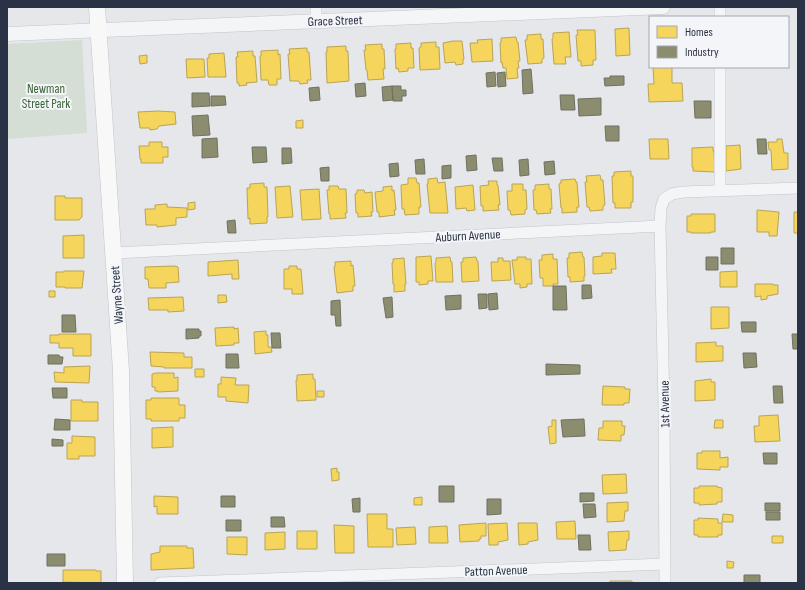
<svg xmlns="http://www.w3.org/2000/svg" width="805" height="590" font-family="'Sofia Sans Condensed',sans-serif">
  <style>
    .green { fill: #d4ded5 }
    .homes { fill: #f6d55c; stroke: #b9a455 }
    .industry { fill: #8c8c6e; stroke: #6f7162 }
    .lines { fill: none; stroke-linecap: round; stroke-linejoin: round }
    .minor-casing { stroke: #c3c5c8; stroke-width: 12 }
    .tertiary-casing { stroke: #c3c5c8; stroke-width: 15 }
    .secondary-casing { stroke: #c3c5c8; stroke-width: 17 }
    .minor { stroke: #f4f5f7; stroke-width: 11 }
    .tertiary { stroke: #f4f5f7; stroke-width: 14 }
    .secondary { stroke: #f8f8f8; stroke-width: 16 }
    .labels { text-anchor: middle; stroke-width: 4; stroke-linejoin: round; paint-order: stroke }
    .street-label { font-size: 13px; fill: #2a3245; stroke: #f3f5f9 }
    .park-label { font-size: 13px; fill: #3b6236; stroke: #f3f5f9 }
  </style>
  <rect width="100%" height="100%" fill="#e5e7ea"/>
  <!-- green -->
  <path class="green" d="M82,40l5,93 -80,6v-95z"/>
  <!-- homes -->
  <path class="homes" d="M629,28l1,27 -14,1 -1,-27z
    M577,30h18l1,30h-3v5l-12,1v-5h-3l-2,-26h2z
    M569,32l2,25h-6l1,7h-12l-2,-25 1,-1v-5z
    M541,34v5h2l1,19 -2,1v4l-14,1 -3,-24h2v-5z
    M516,37l1,5h1l2,19h-2l1,7h-2l1,10 -11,1 -1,-11h-3l-1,-6 -1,1 -1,-20h1v-5z
    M492,39l1,22 -21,1 -2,-19h8l-1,-3z
    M453,41h9l2,18h-1v5l-7,1 -1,-3 -10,1 -2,-20z
    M436,42v5h3l1,22 -20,1 -1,-22 2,-1v-4z
    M411,43v5h2l1,20h-6v3l-9,1 -1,-4 -2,1 -1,-20h1v-5z
    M382,44v5h2l1,20h-2l1,10 -16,1 -1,-10h-1l-2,-20h2l-1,-5z
    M346,46v5h2l1,30 -22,2 -1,-31h1v-5z
    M307,48v4h2l2,28h-4l1,3 -8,1 -1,-3h-9l-2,-27h2l-1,-5z
    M278,50v5l2,-1 1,25h-4v6h-8l-1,-5h-7l-1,-24h1v-5z
    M253,51v5h2l2,26 -11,1 1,2 -8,1v-3h-2l-1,-26h2l-1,-5z
    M224,53l2,24h-18l-1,-19h2v-4z
    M147,55v8l-7,1 -1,-8z
    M186,59h18l1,18 -18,1z
    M653,67h19v16h10l1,18 -34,1 -1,-18h6z
    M158,111l17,1 1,12 -17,2 -2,3 -7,1v-2h-10l-2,-16z
    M303,120v8h-7v-7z
    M649,139h19l1,20h-19z
    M777,139h5l2,14h4v16l-16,1 -1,-20h-2l-1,-8h9z
    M149,142h13v5h6v10h-5v6h-22v-4h-1l-1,-13h10z
    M740,145l1,24 -15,2v-25z
    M713,147v4h1l1,21 -22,-1v-4h-1v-19z
    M631,171v5h2v26h-2v6h-16v-5h-2l-1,-27h2v-4z
    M600,175l1,5h2l2,25 -2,1v4l-13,1 -1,-4h-2l-2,-25h2l-1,-6z
    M408,178h8l1,5h2l2,24h-2v7l-14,1 -1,-6h-2l-1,-24 7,-1z
    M437,178l1,5 7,-1 3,31h-18l-3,-29h1v-5z
    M575,179l1,3h1l2,25h-2v5l-15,1v-5h-1l-2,-24 2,-1v-3z
    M488,181h9v4h1l2,20h-2l1,5 -16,1v-5h-2l-1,-20 9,-1z
    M264,183v4h3l1,30h-1v6l-17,1v-6l-2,1 -1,-31h3v-4z
    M512,184h11v6h3l1,19 -2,1v4l-14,1 -1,-5h-2l-1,-19h5z
    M549,184v5h2l1,20h-2l1,4 -14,1 -1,-4h-2l-1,-20h2v-5z
    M473,185l2,25 -8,1 -1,-3 -10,1 -1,-22z
    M290,186l3,31 -16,1 -2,-31z
    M329,186h9l1,3h7l1,24h-2l1,5 -16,1v-5h-1l-2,-24h2z
    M392,186v5l2,-1 2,20h-2l1,5 -16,2v-5h-2l-2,-20 8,-1v-4z
    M319,189l2,30 -19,1 -2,-30z
    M357,190h7l1,3 7,-1 1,20h-2l1,4 -14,1v-4h-2l-1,-19 2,-1z
    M55,196h10v2h17v19l-3,3h-24z
    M195,202v7l-7,1v-7z
    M167,204v3l20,1v9l-11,1v7l-19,2v-2h-11l-1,-16h10v-4z
    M757,210l22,2 -2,24h-8v-4h-12z
    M794,212h4v21h-4z
    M691,214h24v18h-4v1h-20v-1h-4v-16h4z
    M84,235v23h-21v-22z
    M582,252l1,5h1l1,19h-1v5l-14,1v-5h-2l-1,-19h2v-5z
    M602,253h13l1,16h-5l1,4 -19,1v-17l9,-1z
    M553,254v5h4l1,25h-5v2h-10v-8h-3l-1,-18h3v-5z
    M431,256l2,25h-5v3l-9,1v-3h-3v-25z
    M450,257l1,5h1l1,20h-17l-1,-19 1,-1v-4z
    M476,257l1,4h1l1,20 -17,1 -1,-20h2v-4z
    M517,257h9v2h5l1,25h-5v3l-7,1v-4h-5l-3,-24h5z
    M404,258l2,26h-1v7l-11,1v-8h-1l-1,-21h1v-4z
    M498,258h5v3h7l1,19 -19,1 -1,-19h7z
    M238,260l1,19h-7v-5l-24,2v-14z
    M351,261v5l2,-1 2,21h-2v5l-16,2 -3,-26h1v-5z
    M175,266l3,1 1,15 -13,1v5h-17l-1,-9h-3v-12z
    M289,266h8v3h4l2,25h-11v-5h-8v-20h5z
    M64,271h20l-2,17h-17v-1h-9v-15h8z
    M737,271v16h-17v-15z
    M755,284h18v1h5v9l-11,2v3l-6,1v-4l-6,1z
    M49,291h6v6h-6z
    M218,295h8l1,7 -9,1z
    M183,297l1,14 -16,1v-2h-19l-1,-12z
    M711,307h18v21l-18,1z
    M234,327v2l4,-1 1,15h-5v2l-18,1 -1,-18z
    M266,331v4h2v12h3l1,5 -17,2 -1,-22z
    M59,334h32v22h-18v-8h-14v-5h-9v-8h9z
    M716,342v4h7v15l-27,1v-19z
    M150,352l34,1v4h8v11h-28v-1l-13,-1z
    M90,366l-1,17 -34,-1 -1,-10 10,1v-6z
    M195,369h9v8h-9z
    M156,373h18v5l4,-1v14l-20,1v-1h-3v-4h-3v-13z
    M313,374v5h2l1,21 -19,1 -1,-21h1v-5z
    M221,377l15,1 -1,7h14l-1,18 -22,-2v-4h-8v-13h3z
    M711,379v3h4v18l-20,1v-20z
    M603,386l22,1v2h5l-1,14h-5v2h-22z
    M317,391h7v6h-7z
    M151,398h28v7h6v13h-6v3h-28v-2h-5v-19h5z
    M71,400h11v2h16v19h-27z
    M778,415l2,26 -25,1 -1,-16h5v-10z
    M552,420h4v23l-6,1 -2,-17 4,-1z
    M715,420h8v8h-9z
    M603,421h19v5h3l-1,9h-3v6l-23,-1 1,-12h4z
    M173,427v20l-21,1v-20z
    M72,436l23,1v19h-16v3h-12v-16h5z
    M702,451h18v7l8,-1v10h-8v3l-23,-1v-16h5z
    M337,468v4h2v8l-7,1 -1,-12z
    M626,474l1,19 -24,1 -1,-19z
    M699,486h18v1l5,1v14h-5v2l-18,1v-2h-5v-15h5z
    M154,496l24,1v17h-21v-8l-3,1z
    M422,497v8h-8v-7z
    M628,502v9h-3l-1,10 -17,1v-19z
    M367,514h20v15h6v18h-25z
    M723,514l10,1v7h-11z
    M698,518l20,1v4h4v12h-4v2h-20v-2h-4v-15h4z
    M575,521l1,18h-19l-1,-17z
    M486,523v13h-5v3h-2v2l-19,1 -1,-17z
    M507,523l1,17 -10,2v3h-9l-1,-21z
    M518,523h19l1,17 -10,2v2l-9,1z
    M334,525l20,1v27h-19z
    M447,526l1,17h-19v-16z
    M415,527l1,17 -19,1 -1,-17z
    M297,531h20v18h-20z
    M629,531v9h-2l-1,10 -17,1 -1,-19z
    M285,532v17l-20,1v-17z
    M772,536h11v7h-11z
    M227,537h20v18l-20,-1z
    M160,546h27v2h6l1,20 -43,2v-16l9,-2z
    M727,561l7,1 -1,6h-6z
    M63,570h33v1h5v12l-38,-1z
    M610,581h22v2h-22z"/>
  <!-- industry -->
  <path class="industry" d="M531,69l2,24 -10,1 -1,-24z
    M495,72l1,14 -9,1 -1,-14z
    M505,72l1,14 -8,1 -1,-14z
    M610,76h14v9l-19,1 -1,-8h6z
    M365,83l1,13 -10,1 -1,-13z
    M392,86l1,14 -10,1 -1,-14z
    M392,86h9v4h5v6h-4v5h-9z
    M319,87l1,13 -10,1 -1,-13z
    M192,93h17l1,13 -18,1z
    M560,95h14l1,15h-14z
    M211,96h14l1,9 -15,1z
    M601,98v17l-22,1 -1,-17z
    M694,101h17v17h-16z
    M208,115l2,20 -17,1 -1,-20z
    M605,126h14v15h-13z
    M217,138l1,19 -16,1v-19z
    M757,139h9l1,15h-9z
    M252,147h14l1,15 -14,1z
    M282,148h9l1,15 -10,1z
    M476,155l1,15 -10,1 -1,-15z
    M492,158h10l1,13h-9z
    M424,159l1,15h-9l-1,-14z
    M528,159l1,16 -9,1 -1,-16z
    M554,161l1,13 -10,1 -1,-13z
    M398,163l1,13 -9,1 -1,-13z
    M451,165v13l-9,1v-13z
    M329,167v14h-8l-1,-13z
    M235,220l1,13h-8l-1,-12z
    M721,248h13v16h-13z
    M706,257h12v13h-12z
    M582,285h9l1,13 -10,1z
    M553,286h13l1,24h-14z
    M497,293l1,16 -9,1 -1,-16z
    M478,294h9v14l-8,1z
    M461,295v14l-15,1 -1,-14z
    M392,297l1,20 -7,1 -3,-20z
    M340,300l1,26h-5l-1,-11h-4v-14z
    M62,315h13l1,17h-14z
    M741,322h15v10h-14z
    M186,329h13v2h2v5h-2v2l-13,1z
    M271,333h9l1,15h-9z
    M792,334h6v15h-5z
    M743,353h13l1,14 -13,1z
    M226,354h12l1,14h-13z
    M48,355h11l1,2h3l-1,7h-14z
    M546,364l34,1v9l-34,1z
    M773,386h9l1,17h-9z
    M52,388h15v10h-14z
    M55,419l15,1v10h-16z
    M584,419l1,17 -22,1 -2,-17z
    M52,439l11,1v6h-11z
    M763,453h14v11h-13z
    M439,486h15v16h-15z
    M580,493h14v8l-14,1z
    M221,496h14v11h-14z
    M360,498v14h-7l-1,-13z
    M487,499h14v15l-14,1z
    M765,503h15v8h-15z
    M583,504h12l1,13 -12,1z
    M766,512h14v8h-14z
    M271,517h13l1,10h-14z
    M226,520h15v11h-15z
    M578,535h12l1,15h-12z
    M47,554h18v12h-18z
    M744,575h16v8h-16z"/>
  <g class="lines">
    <!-- minor casing -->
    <g class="minor-casing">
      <path id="minor" d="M316,7v14
        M720,17v-10
        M720,191v-124
        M114,253l546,-27
        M160,583l505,-19
        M665,583l-1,-176 -4,-181 1,-18 3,-9 8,-5 11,-2 115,-4"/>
    </g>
    <!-- tertiary casing -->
    <g class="tertiary-casing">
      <path id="tertiary" d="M7,34l656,-27"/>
    </g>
    <!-- secondary casing -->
    <g class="secondary-casing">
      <path id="secondary" d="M97,7l24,364 4,212"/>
    </g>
    <!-- minor -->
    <use href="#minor" class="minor"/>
    <!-- tertiary -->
    <use href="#tertiary" class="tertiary"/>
    <!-- secondary -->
    <use href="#secondary" class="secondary"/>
  </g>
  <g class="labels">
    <!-- street labels -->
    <g class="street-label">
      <text transform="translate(335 20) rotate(-2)" y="5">Grace Street</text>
      <text transform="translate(468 235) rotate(-3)" y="5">Auburn Avenue</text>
      <text transform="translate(116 295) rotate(-94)" y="5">Wayne Street</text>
      <text transform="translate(664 404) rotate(-91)" y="5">1st Avenue</text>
      <text transform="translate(496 570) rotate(-2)" y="5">Patton Avenue</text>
    </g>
    <!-- park labels -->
    <g class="park-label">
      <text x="46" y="93">Newman<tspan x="46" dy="15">Street Park</tspan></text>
    </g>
  </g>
  <!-- border -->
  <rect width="805" height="590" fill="none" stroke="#2a3245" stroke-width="16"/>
  <!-- legend -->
  <rect x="649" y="16" width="140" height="52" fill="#f3f5f9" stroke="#a3a7b1"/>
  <rect x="657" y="26" width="20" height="12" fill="#f6d55c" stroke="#a3a7b1"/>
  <text x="685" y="36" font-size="12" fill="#2a3245">Homes</text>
  <rect x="657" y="46" width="20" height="12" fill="#8c8c6e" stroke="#a3a7b1"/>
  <text x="685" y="56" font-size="12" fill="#2a3245">Industry</text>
</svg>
